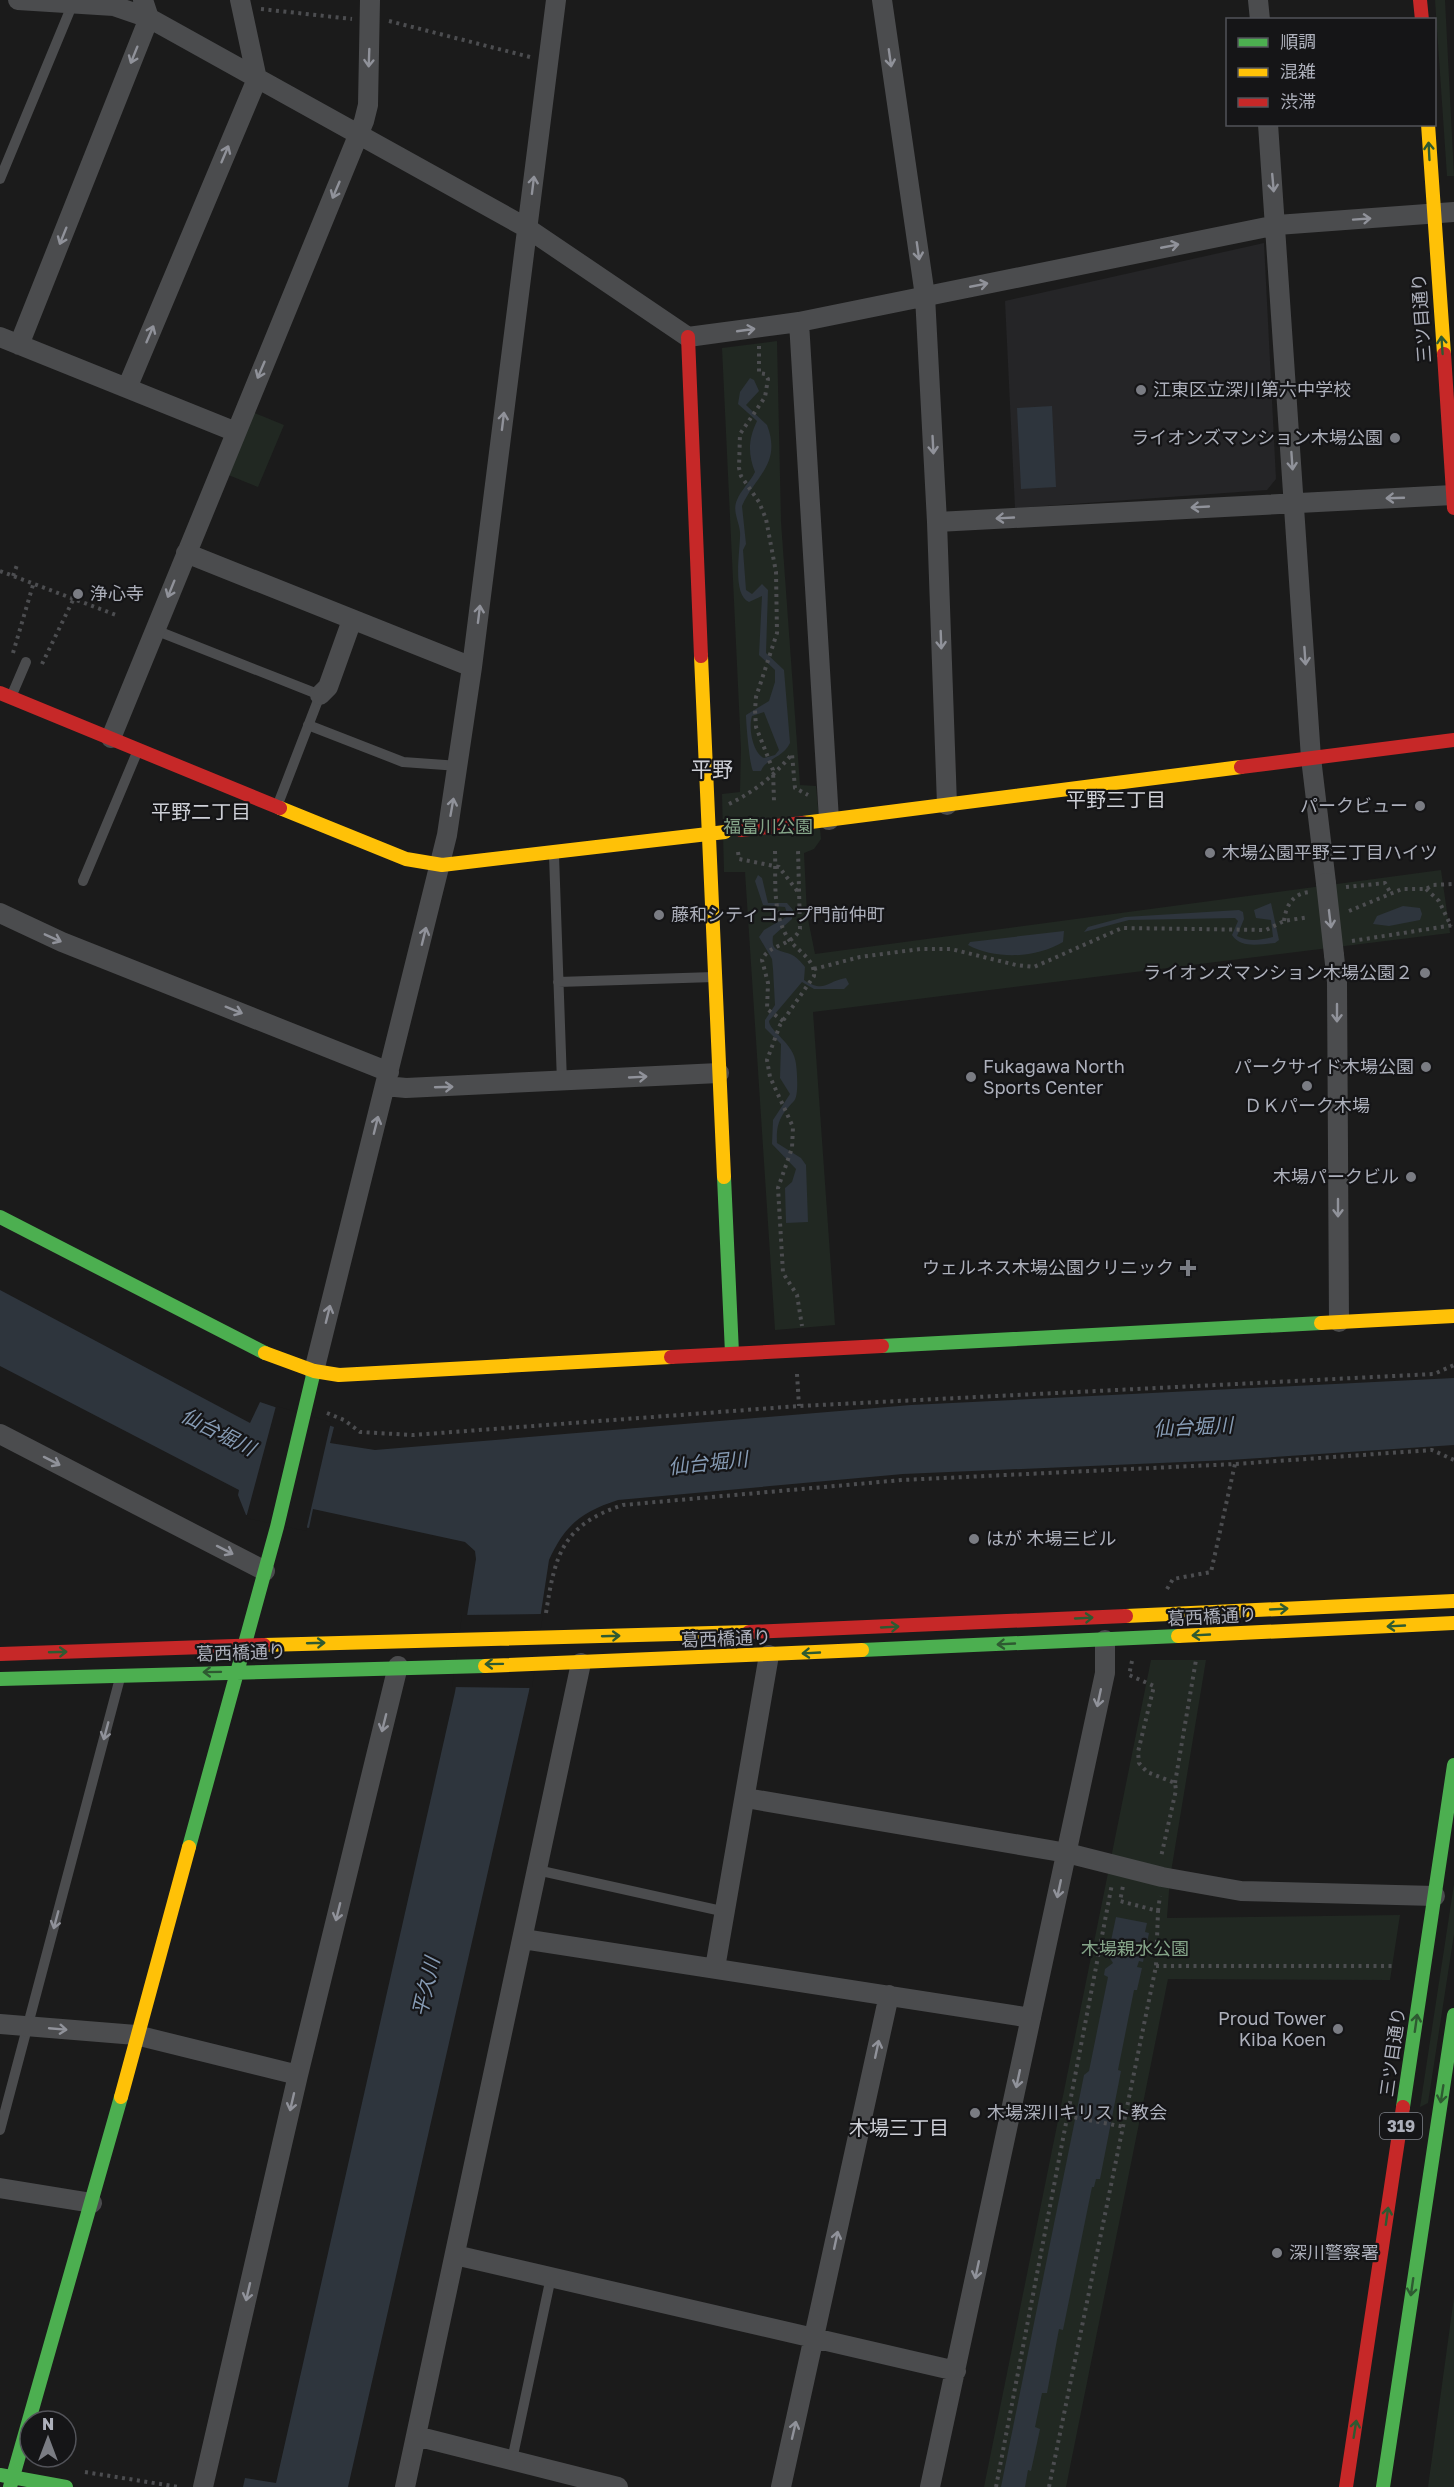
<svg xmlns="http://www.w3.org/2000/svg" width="1454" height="2487" font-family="'Golos Text','Noto Sans JP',sans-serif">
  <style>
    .built { fill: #252527 }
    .green { fill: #212822 }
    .water { fill: #2e353d; fill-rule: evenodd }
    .pier { fill: #1b1b1b }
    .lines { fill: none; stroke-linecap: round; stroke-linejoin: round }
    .path { stroke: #4c4d50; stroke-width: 4; stroke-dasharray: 3 4.5; stroke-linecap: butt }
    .lane { stroke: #4b4c4e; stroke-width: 10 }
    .street { stroke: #4b4c4e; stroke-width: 20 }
    .fast { stroke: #4caf50; stroke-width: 14 }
    .slow { stroke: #ffc107; stroke-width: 14 }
    .jam { stroke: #c62828; stroke-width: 14 }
    .street-bridge { stroke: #4b4c4e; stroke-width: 20 }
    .jam-bridge { stroke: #c62828; stroke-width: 14 }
    .oneway { stroke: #90929a }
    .oneway2 { stroke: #2e5a31 }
    .poi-dot { fill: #7a7c83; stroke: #151517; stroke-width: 2 }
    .labels { text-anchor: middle; stroke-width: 4.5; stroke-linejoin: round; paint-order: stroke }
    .shield { fill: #151517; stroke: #7f828a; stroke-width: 1.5 }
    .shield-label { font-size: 16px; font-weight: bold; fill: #adb0bb }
    .street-label { font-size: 18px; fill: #adb0bb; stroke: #151517 }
    .poi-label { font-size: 18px; fill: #adb0bb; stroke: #151517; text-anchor: start }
    .park-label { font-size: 18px; fill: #85a589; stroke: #151517 }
    .neighbourhood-label { font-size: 20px; fill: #ced0d7; stroke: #151517 }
    .water-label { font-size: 20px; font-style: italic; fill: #869bb4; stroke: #151517 }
    .quarter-label { font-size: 21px; fill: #ced0d7; stroke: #151517 }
  </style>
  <rect width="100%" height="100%" fill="#1b1b1b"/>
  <!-- built -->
  <path class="built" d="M1264,243l12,236 -9,11 -252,18 -10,-207z"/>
  <!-- green -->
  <path class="green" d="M1435,0h10l9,176h-7z
    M777,341l4,181 19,263 16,1 5,53 -7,10 -10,4 3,61 8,40 626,-84 9,63 -637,79 22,313 -60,5 -30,-458h-21l-2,-78 18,-2 1,-43 -19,-401z
    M252,412l32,13 -26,62 -32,-13z
    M1151,1660h55l-36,218 -3,40 233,-3 -10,65 -222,-1 -102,508h-82z
    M1454,1884v50l-26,169 -8,4z
    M1454,2297v190h-26z"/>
  <!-- water -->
  <path class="water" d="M750,378l4,2 5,11 -13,14 21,20c15,39 -12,51 -25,81l4,38 -3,6 3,40 6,4 10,-10 6,6 -2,63 18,17 6,73c-7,15 -25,16 -29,28h-8c-3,-4 -7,-47 -7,-56l23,-14 6,-19v-12l-16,-15 3,-59 -13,6c-18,-8 -8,-54 -9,-70 -1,-11 -8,-21 -3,-32 4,-10 13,-18 18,-28 -7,-18 -7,-32 2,-51l-19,-17 2,-12zM764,712l15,38 -4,5 -11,3c-11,-5 -16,-30 -12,-42z
    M1052,406l4,81 -35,2 -4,-81z
    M758,875l4,3 6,25h19l6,7 -1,9 -19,17c-2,15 5,14 17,18 6,2 11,8 15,13l-1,13c21,14 22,1 42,-2l3,6 -5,5h-30l-12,-7 -33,39c0,10 25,22 27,43 1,7 3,32 -2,37 -13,14 -18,21 -17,42l24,15 5,7 2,57 -22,1 -1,-35 7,-6 4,-13 -24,-25 1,-24 17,-26 -10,-16 1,-34 -16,-16v-8l10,-15 -2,-36 -1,-10 -13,-22 5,-7 24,-14 -3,-9 -22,-2 -8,-24z
    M1271,903l8,37 -4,3c-14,1 -34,6 -43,-8l6,-14 -3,-3 -106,2 -45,12 4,-5 37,-10 114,-7 4,2 1,7 -7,17c11,6 24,4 36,1l-2,-17 -15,-2 -2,-8z
    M1403,906l17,2 2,6 -2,6 -31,6 -16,-2 4,-8z
    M1064,931l-1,11c-26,16 -67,18 -95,3l2,-3z
    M0,1290l250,133 10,-21 74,25 -4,16 45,7 536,-45 543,-27v67l-225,15 -326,14 -285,26c-37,12 -53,25 -69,60l-20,131 -181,796h-105l2,-9 31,5 179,-791 21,-133 -1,-8 -10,-9 -152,-33 -4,19 -63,-13 -8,-20 1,-5 -239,-124z
    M1116,1917l31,6 -2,9 4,1 -6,29 -4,-1 -2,6 5,1 -5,22h-3l-16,80 3,1 -21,108h-4l-2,8h-2l-29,143 -4,-1 -12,64h-5l-7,34 5,2 -9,42 -3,-1 -3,17h-24l83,-412 5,-4 19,-94 -4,-2 1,-6 8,-6 -5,-8z"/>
  <!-- pier -->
  <path class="pier" d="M276,1406l55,16 -25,109 -60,-13z
    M543,1614l-11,74 -80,-1 10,-72z"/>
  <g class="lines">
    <!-- path -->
    <path class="path" d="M261,9l91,10
      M389,21l141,36
      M759,346v27l6,1 3,5 -3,18 -25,37 -1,34 2,8 18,26 7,17 10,53 1,61 -21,64 -1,13 1,17 17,43 1,31
      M0,571l116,44
      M13,576l4,-11
      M13,653l20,-68
      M42,664l31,-64
      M729,804c25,-12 46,-29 63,-50l3,34 13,7
      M775,851c1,28 -3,58 11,84 8,15 29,22 28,41l-34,49 -13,35 3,17 23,50 -1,21 -14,40 5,85 14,22 5,31
      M738,852l1,7 40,8 19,25
      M1346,887l39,-4 5,9
      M1426,889l13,12 12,25
      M1349,911l53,-22h24l7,-4 21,-1
      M1284,921c2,-16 9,-27 25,-29
      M1352,941l102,-16
      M814,969l46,-12 60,-8h31l65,16 18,2 88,-39 144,2 18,-9 25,-4
      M783,1021l-16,-12 1,-26 -6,-23c6,-16 31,-14 38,-31l-2,-80h2
      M797,1374l2,32
      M327,1413l17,7 16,12 53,3 386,-29 635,-32 20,-9
      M1167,1589l6,-10 38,-7 24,-108
      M546,1613c9,-58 16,-88 77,-108l279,-25 333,-16 197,-14 22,10
      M1132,1661l-3,14 25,11 -16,66 1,11 8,9 28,11 1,7 -15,67
      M1175,1783l21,-123
      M1158,1911l2,-15
      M1156,1966h236
      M1067,2116l58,11
      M85,2472l94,15
      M996,2487l116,-603
      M1049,2487l107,-521 2,-55 -38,-10 3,-15"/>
    <!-- lane -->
    <path class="lane" d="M0,179l73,-176
      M155,630l165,65 -42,109
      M11,697l15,-35
      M308,725l95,37 56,4
      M554,855l8,227
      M83,881l55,-131
      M558,982l156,-5
      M537,1870l189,42
      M0,2130l120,-452
      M512,2460l39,-183"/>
    <!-- street -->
    <path class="street" d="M18,0l96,6 35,12 378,210 161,109 111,-15 478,-97 177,-13
      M882,0l43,296 12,226 10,283
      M1258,0l2,20
      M1268,124l43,634 15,125
      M799,322l30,498
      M0,337l236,95
      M19,345l130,-327 -6,-18
      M127,388l130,-309 -17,-79
      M937,522l516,-27
      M186,553l286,114
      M320,695l8,-8 24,-67
      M111,738l253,-617 4,-16 2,-105
      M0,913l62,29 327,130
      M1334,955l3,27 2,340
      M385,1086l21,2 313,-15
      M314,1371l133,-536 25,-168 84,-667
      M0,1434l265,137
      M746,1798l321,55 95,24 79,14 194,5
      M523,1939l508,79
      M715,1968l54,-313
      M0,2024l136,11 162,40
      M0,2188l92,15
      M455,2255l501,116
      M416,2436l202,51
      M203,2487l95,-412 100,-409
      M405,2487l176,-824
      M781,2487l108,-492
      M930,2487l175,-814v-33"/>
    <!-- fast -->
    <path class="fast" d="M724,1177l8,176
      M0,1217l265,136
      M882,1346l439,-23
      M862,1650l316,-14
      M0,1679l485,-13
      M189,1847l88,-320 37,-156
      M1403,2107l51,-342
      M0,2475l66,12
      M10,2487l111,-390
      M1383,2487l71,-472"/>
    <!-- slow -->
    <path class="slow" d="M1428,124l16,230
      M701,656l23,521
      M280,808l126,51 36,6 283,-33
      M803,823l438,-56
      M1321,1323l133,-7
      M265,1353l49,18 25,4 332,-18
      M1126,1616l328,-15
      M1178,1636l276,-13
      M264,1645l485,-13
      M485,1666l377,-16
      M121,2097l68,-250"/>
    <!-- jam -->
    <path class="jam" d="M1420,0l2,20
      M688,337l13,319
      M1444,354l10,154
      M0,693l280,115
      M1241,767l213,-27
      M671,1357l211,-11
      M749,1632l377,-16
      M0,1654l264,-9
      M1346,2487l57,-380"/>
    <!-- street-bridge -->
    <path class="street-bridge" d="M1326,883l8,72"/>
    <!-- jam-bridge -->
    <path class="jam-bridge" d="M741,830l62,-7"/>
  </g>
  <!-- one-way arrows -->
  <defs><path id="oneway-shaft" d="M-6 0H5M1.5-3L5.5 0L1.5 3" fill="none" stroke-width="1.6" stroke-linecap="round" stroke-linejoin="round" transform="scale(1.5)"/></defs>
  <g class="oneway">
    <use href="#oneway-shaft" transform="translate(134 55) rotate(112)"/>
    <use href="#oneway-shaft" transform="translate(369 58) rotate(92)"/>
    <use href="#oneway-shaft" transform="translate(890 58) rotate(82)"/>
    <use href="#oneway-shaft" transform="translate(225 154) rotate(-67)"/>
    <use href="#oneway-shaft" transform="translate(1273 183) rotate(85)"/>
    <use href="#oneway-shaft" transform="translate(533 185) rotate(-83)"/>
    <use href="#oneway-shaft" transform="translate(336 190) rotate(113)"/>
    <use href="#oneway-shaft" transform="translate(1362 219) rotate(-4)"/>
    <use href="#oneway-shaft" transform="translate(63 236) rotate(112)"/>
    <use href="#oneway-shaft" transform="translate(1170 246) rotate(-11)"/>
    <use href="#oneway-shaft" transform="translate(918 251) rotate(82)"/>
    <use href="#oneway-shaft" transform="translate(979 285) rotate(-11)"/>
    <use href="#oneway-shaft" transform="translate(746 330) rotate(-8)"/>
    <use href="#oneway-shaft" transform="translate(150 334) rotate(-67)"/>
    <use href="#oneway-shaft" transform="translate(261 370) rotate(113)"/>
    <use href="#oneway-shaft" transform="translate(503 421) rotate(-83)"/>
    <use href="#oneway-shaft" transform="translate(933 445) rotate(87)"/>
    <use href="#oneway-shaft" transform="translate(1292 461) rotate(86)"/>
    <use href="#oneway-shaft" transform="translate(1395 498) rotate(178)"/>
    <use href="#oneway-shaft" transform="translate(1200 507) rotate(177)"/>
    <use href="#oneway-shaft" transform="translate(1005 518) rotate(177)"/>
    <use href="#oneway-shaft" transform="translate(171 589) rotate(112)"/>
    <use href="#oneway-shaft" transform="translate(479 614) rotate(-83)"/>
    <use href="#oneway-shaft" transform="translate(941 640) rotate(88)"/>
    <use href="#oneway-shaft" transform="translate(1305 656) rotate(86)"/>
    <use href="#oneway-shaft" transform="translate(452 807) rotate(-80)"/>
    <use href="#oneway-shaft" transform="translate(1330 919) rotate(83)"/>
    <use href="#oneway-shaft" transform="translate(424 936) rotate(-76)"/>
    <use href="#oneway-shaft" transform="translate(53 938) rotate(24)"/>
    <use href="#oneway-shaft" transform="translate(234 1010) rotate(22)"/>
    <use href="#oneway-shaft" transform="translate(1337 1013) rotate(90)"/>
    <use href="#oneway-shaft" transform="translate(638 1077) rotate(-3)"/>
    <use href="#oneway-shaft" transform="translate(444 1087) rotate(-2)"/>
    <use href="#oneway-shaft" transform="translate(376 1125) rotate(-76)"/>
    <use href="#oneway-shaft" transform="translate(1338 1208) rotate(90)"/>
    <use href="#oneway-shaft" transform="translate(328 1314) rotate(-76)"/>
    <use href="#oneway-shaft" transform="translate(52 1461) rotate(27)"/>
    <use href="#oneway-shaft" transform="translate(225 1550) rotate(27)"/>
    <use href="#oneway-shaft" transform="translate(1099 1698) rotate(102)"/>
    <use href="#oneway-shaft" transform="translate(384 1723) rotate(104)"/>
    <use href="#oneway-shaft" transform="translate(106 1731) rotate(105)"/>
    <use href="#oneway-shaft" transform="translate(1059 1889) rotate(102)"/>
    <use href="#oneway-shaft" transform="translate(338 1912) rotate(104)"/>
    <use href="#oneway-shaft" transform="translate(56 1920) rotate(105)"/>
    <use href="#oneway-shaft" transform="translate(58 2029) rotate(5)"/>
    <use href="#oneway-shaft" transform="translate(877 2049) rotate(-78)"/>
    <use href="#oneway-shaft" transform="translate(1018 2079) rotate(102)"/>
    <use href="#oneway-shaft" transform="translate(292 2102) rotate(103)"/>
    <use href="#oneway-shaft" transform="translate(836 2240) rotate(-78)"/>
    <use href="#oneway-shaft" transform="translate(977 2270) rotate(102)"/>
    <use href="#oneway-shaft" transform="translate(248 2292) rotate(103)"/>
    <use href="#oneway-shaft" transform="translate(794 2430) rotate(-77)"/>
  </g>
  <g class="oneway2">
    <use href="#oneway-shaft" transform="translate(1429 151) rotate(-93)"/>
    <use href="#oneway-shaft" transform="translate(1442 345) rotate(-94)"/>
    <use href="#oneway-shaft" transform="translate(1279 1609) rotate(-3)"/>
    <use href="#oneway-shaft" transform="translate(1084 1618) rotate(-3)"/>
    <use href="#oneway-shaft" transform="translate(1396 1626) rotate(177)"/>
    <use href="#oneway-shaft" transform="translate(890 1627) rotate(-3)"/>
    <use href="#oneway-shaft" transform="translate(1201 1635) rotate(177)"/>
    <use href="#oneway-shaft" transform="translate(611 1636) rotate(-2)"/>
    <use href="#oneway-shaft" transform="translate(316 1643) rotate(-2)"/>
    <use href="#oneway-shaft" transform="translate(1006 1644) rotate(177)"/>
    <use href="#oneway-shaft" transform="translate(58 1652) rotate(-2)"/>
    <use href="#oneway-shaft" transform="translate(811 1653) rotate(177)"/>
    <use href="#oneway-shaft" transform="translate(494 1664) rotate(179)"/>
    <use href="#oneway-shaft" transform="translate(212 1672) rotate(179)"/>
    <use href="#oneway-shaft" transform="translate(1416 2023) rotate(-82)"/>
    <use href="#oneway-shaft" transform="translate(1442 2094) rotate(99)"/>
    <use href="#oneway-shaft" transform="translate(1387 2216) rotate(-82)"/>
    <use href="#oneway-shaft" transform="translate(1412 2287) rotate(98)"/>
    <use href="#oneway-shaft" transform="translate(1355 2429) rotate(-81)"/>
  </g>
  <!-- markers -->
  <g class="poi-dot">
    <circle cx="1141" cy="390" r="6"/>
    <circle cx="1395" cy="438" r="6"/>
    <circle cx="78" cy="594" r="6"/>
    <circle cx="1420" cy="806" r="6"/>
    <circle cx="1210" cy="853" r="6"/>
    <circle cx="659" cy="915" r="6"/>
    <circle cx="1425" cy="973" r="6"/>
    <circle cx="1426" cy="1067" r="6"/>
    <circle cx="971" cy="1077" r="6"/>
    <circle cx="1307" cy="1086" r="6"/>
    <circle cx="1411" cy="1177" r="6"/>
    <path d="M1185 1259h6v6h6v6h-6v6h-6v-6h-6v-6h6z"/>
    <circle cx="974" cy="1539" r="6"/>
    <circle cx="1338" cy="2029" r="6"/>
    <circle cx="975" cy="2113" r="6"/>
    <circle cx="1277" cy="2253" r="6"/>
  </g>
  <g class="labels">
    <!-- shield labels -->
    <rect class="shield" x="1380" y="2113" width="42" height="26" rx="4.5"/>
    <g class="shield-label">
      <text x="1401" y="2132">319</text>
    </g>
    <!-- street labels -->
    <g class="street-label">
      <text transform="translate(1422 318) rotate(-94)" y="6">三ツ目通り</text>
      <text transform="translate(1212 1617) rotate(-3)" y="6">葛西橋通り</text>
      <text transform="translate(726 1639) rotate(-2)" y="6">葛西橋通り</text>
      <text transform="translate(241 1653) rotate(-2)" y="6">葛西橋通り</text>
      <text transform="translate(1393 2052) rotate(-82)" y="6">三ツ目通り</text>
    </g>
    <!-- poi labels -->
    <g class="poi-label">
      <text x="1153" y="396">江東区立深川第六中学校</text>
      <text x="1383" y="444" text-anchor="end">ライオンズマンション木場公園</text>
      <text x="90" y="600">浄心寺</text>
      <text x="1408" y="812" text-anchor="end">パークビュー</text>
      <text x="1222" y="859">木場公園平野三丁目ハイツ</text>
      <text x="671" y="921">藤和シティコープ門前仲町</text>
      <text x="1413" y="979" text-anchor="end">ライオンズマンション木場公園２</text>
      <text x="983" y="1073">Fukagawa North<tspan x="983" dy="21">Sports Center</tspan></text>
      <text x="1414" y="1073" text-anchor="end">パークサイド木場公園</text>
      <text x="1307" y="1112" text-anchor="middle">ＤＫパーク木場</text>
      <text x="1399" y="1183" text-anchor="end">木場パークビル</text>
      <text x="1174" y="1274" text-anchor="end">ウェルネス木場公園クリニック</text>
      <text x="986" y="1545">はが 木場三ビル</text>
      <text x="1326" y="2025" text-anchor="end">Proud Tower<tspan x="1326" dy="21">Kiba Koen</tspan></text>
      <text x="987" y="2119">木場深川キリスト教会</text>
      <text x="1289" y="2259">深川警察署</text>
    </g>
    <!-- park labels -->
    <g class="park-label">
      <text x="768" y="833">福富川公園</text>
      <text x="1135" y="1955">木場親水公園</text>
    </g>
    <!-- neighbourhood labels -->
    <g class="neighbourhood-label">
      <text x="1116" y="807">平野三丁目</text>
      <text x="201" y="819">平野二丁目</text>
      <text x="899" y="2135">木場三丁目</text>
    </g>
    <!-- water labels -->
    <g class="water-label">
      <text transform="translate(1193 1427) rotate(-3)" y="7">仙台堀川</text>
      <text transform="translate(218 1432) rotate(27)" y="7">仙台堀川</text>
      <text transform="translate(708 1463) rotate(-6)" y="7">仙台堀川</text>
      <text transform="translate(426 1987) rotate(-77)" y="7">平久川</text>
    </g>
    <!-- quarter labels -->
    <g class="quarter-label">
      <text x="712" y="777">平野</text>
    </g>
  </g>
  <!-- legend -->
  <rect x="1226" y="18" width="210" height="108" fill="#151517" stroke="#525359" stroke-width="1.5"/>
  <rect x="1238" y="38" width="30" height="9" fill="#4caf50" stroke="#525359" stroke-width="1.5"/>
  <text x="1280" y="48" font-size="18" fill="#adb0bb">順調</text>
  <rect x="1238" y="68" width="30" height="9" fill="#ffc107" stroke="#525359" stroke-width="1.5"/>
  <text x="1280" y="78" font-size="18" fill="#adb0bb">混雑</text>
  <rect x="1238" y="98" width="30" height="9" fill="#c62828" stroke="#525359" stroke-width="1.5"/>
  <text x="1280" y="108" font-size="18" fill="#adb0bb">渋滞</text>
  <!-- north arrow -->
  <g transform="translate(48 2439)"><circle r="28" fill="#151517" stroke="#525359" stroke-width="1.5"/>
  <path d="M0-4.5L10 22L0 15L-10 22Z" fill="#7a7c83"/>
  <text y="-9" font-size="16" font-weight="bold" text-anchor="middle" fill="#adb0bb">N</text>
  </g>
</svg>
